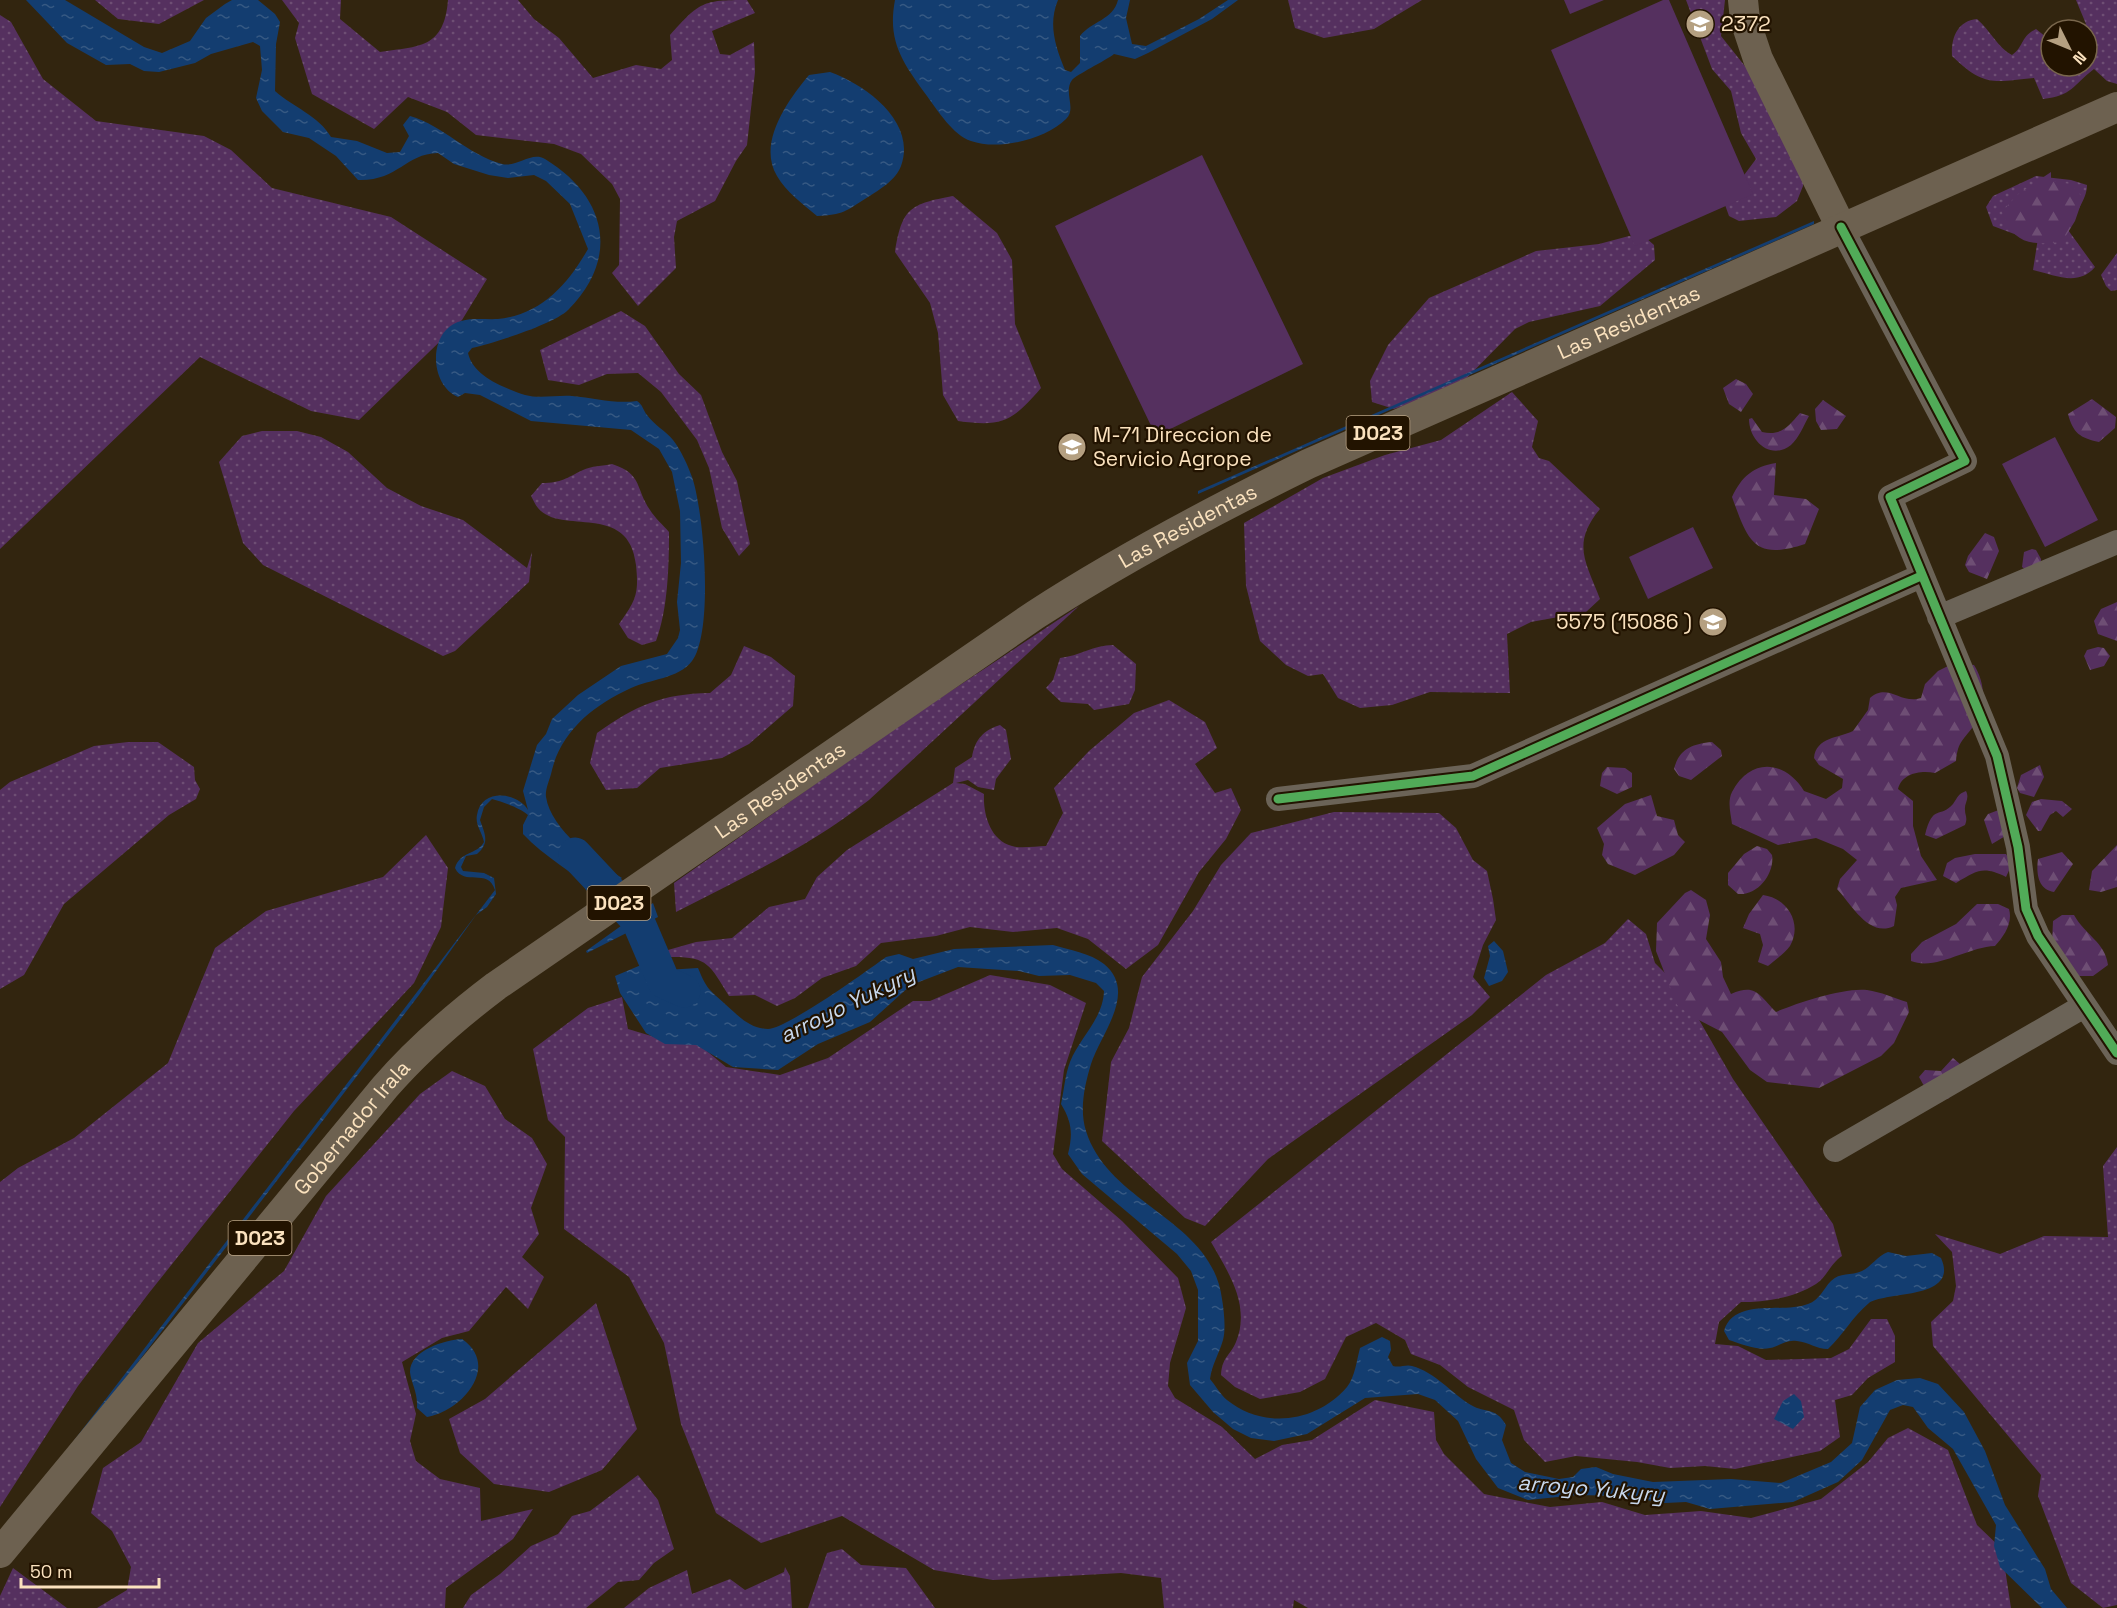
<svg xmlns="http://www.w3.org/2000/svg" width="2117" height="1608" font-family="'Space Grotesk',sans-serif">
  <style>
    .grass { fill: url(#grass-dots) }
    .forest { fill: url(#forest-firs) }
    .green { fill: #55305f }
    .water { fill: url(#water-ripples) }
    .lines { fill: none; stroke-linecap: round; stroke-linejoin: round }
    .river { stroke: #133d70; stroke-width: 33 }
    .minor { stroke: #6b6357; stroke-width: 24 }
    .major { stroke: #6d6150; stroke-width: 30 }
    .cycleway-casing { stroke: #221300; stroke-width: 13 }
    .cycleway { stroke: #51ab58; stroke-width: 9 }
    .labels { text-anchor: middle; stroke-width: 4.5; stroke-linejoin: round; paint-order: stroke }
    .shield { fill: #221300; stroke: #baa485; stroke-width: 1.5 }
    .shield-label { font-size: 20px; font-weight: bold; fill: #fbe2be }
    .poi-label { font-size: 21px; fill: #fbe2be; stroke: #221300; text-anchor: start }
    .street-label { font-size: 21px; fill: #fbe2be; stroke: #221300 }
    .water-label { font-size: 22px; font-style: italic; fill: #c8d8ed; stroke: #221300 }
  </style>
  <defs>
    <pattern id="grass-dots" width="8" height="8" patternUnits="userSpaceOnUse" patternTransform="scale(1.5)"><rect width="8" height="8" fill="#55305f"/><path d="M2 2h.1M6 6h.1" fill="none" stroke="#6e4e74" stroke-width="1.8" stroke-linecap="round"/></pattern>
    <pattern id="forest-firs" width="22" height="20" patternUnits="userSpaceOnUse" patternTransform="scale(1.5)"><rect width="22" height="20" fill="#55305f"/><path d="M5 1l3.5 6h-7zM16 11l3.5 6h-7z" fill="#6e4e74"/></pattern>
    <pattern id="water-ripples" width="26" height="14" patternUnits="userSpaceOnUse" patternTransform="scale(1.5)"><rect width="26" height="14" fill="#133d70"/><path d="M2 4q2-2 4 0t4 0M15 11q2-2 4 0t4 0" fill="none" stroke="#365983"/></pattern>
  </defs>
  <rect width="100%" height="100%" fill="#32250f"/>
  <!-- grass -->
  <path class="grass" d="M95,0h109l-45,24 -41,-5z
    M282,0h59l-1,19 40,33c39,-6 64,-3 68,-52h70l16,19 25,19 34,40 43,-13 25,4 11,-9 -2,-25c30,-33 32,-35 77,-35l8,13 -43,18 8,23 10,1 24,-13 1,30 -8,73 -11,16 -21,40 -38,20 -3,16 2,31 -38,38 -26,-33 7,-8 1,-66 -8,-15 -31,-30 -27,-10 -78,-9 -29,-23 -39,-15 -34,32 -62,-35 -17,-56 4,-15z
    M1288,0h134l-48,29 -50,9 -29,-10z
    M1686,0h39l-4,36 27,34 56,93 -1,23 -6,15 -21,16 -37,4 -10,-5 -5,-14 32,-43 -15,-26 -10,-42 -19,-22z
    M2076,0h41v84l-10,-3 -13,-12c-21,16 -22,27 -51,30l-9,-21c-41,4 -50,9 -82,-22 -1,-18 5,-35 25,-37 13,11 21,29 35,36 12,-8 8,-18 24,-26l15,12v25h36v-36h-7l6,-6z
    M0,15l11,7 32,57 53,42 108,15 27,14 41,38 119,29 96,62 -25,41 -103,100 -48,-9 -111,-54 -200,192z
    M2036,176l35,4 16,5c0,16 -14,29 -19,45l27,37c-17,20 -40,8 -62,3l5,-32 -21,-3 -24,-9 -7,-19 7,-11z
    M953,196l44,37 15,27 3,64 26,64c-29,34 -39,39 -83,33l-15,-26 -5,-62 -8,-30 -35,-51c7,-44 15,-48 58,-56z
    M1629,236l17,2 8,7 1,15 -55,46 -71,16 -14,7 -61,62 -60,18 -22,-7 -2,-21 18,-36 41,-47 107,-47 63,-7z
    M2117,253v37l-6,1 -5,-5 -5,-11z
    M621,311l24,15 34,48 22,21 21,57 15,29 13,63 -11,12 -17,-28 -13,-60 -12,-28 -36,-48 -23,-19 -31,1 -28,11 -31,-5 -8,-30z
    M1512,392l26,29 -6,26 7,11 10,3 51,48c-29,35 -14,53 0,90l-14,13 -55,10 -24,12 3,59 -80,-1 -38,13 -32,3 -22,-10 -15,-24 -15,2 -22,-11 -26,-24 -14,-55 -2,-63 79,-45 62,-23 56,-15z
    M262,431h35l24,6 27,15 39,36 34,18 42,14 64,48 5,-16 -3,30 -74,69 -12,5 -180,-91 -20,-22 -24,-81 23,-26z
    M612,464c31,10 23,24 38,46 5,8 13,15 19,22 0,34 -1,77 -13,109l-14,4 -14,-7 -9,-14c17,-24 20,-30 17,-59 -7,-64 -75,-29 -98,-57 -3,-3 -5,-9 -7,-12l11,-13c20,0 24,-5 41,-13 8,-4 20,-4 29,-6z
    M1079,606l-210,194c-59,46 -126,78 -193,112l-2,-29 227,-159z
    M1113,645l23,19 -1,26 -6,14 -35,6 -6,-6 -27,-2 -15,-14 7,-8 7,-22c19,-2 34,-13 53,-13z
    M744,646l27,11 24,19 -2,30 -44,38 -27,14 -62,10 -23,20 -31,2 -16,-27 7,-30c40,-28 64,-39 113,-40l21,-18z
    M1169,700l36,22 12,26 -22,16 20,29 16,-5 10,22 -15,29 -27,33 -41,73 -32,24 -38,-30 -31,-11 -44,4 -43,-5 -34,9 -55,7 -25,23 -34,12 -27,20 -18,8 -22,-11 -26,1c-20,-33 -22,-40 -62,-39l1,-7 28,-8 36,-4 37,-31 36,-8 12,-22 30,-27 106,-67 2,-15 17,-11c3,-18 12,-27 28,-32l6,5 5,29 -15,20 -2,11 -16,-3 -10,-7 -12,3 9,1 19,10c-1,20 6,46 28,52 9,3 24,0 34,0l17,-33 -9,-25 35,-37 45,-38z
    M128,742h30l36,25 1,13 5,9 -4,10 -27,16 -105,89 -40,71 -24,14v-199l10,-8 84,-36z
    M1334,812l105,1 17,15 17,32 14,11 6,28 3,21 -13,25 -10,32 17,20 -18,18 -204,144 -63,67 -20,-8 -83,-77 9,-79 18,-34 13,-51 51,-66 28,-46 30,-32z
    M426,835l22,33 -7,59 -27,56 -120,128 -145,182 -71,93 -78,121v-325l18,-14 56,-30 94,-75 47,-115 51,-37 117,-34z
    M1628,919l18,15 9,29 27,27 51,89 100,145 9,32c-11,7 -16,22 -26,28 -22,14 -50,18 -75,18l-22,20 -4,22 23,2 28,14 65,-2 18,-9 22,-30h16l8,17v26l-27,16 -16,17 -17,5 5,37 -20,14 -85,18 -30,-3 -35,2 -33,-6 -61,-6 -31,6 -21,-22 -10,-30 -46,-23 -28,-22 -29,-11 -6,-14 -29,-17 -30,14 -21,42 -25,13 -40,7 -25,-12 -14,-12c1,-18 9,-19 15,-33 15,-37 -8,-70 -25,-100l335,-267 59,-32z
    M990,975l60,10 36,18 -22,67 -11,84 9,15 60,52 56,57 8,30 -16,55 -2,23 7,12 47,29 33,32 27,-14 30,-5 63,-40 59,12 2,28 8,14 40,40 66,13 52,-5 43,13 56,-4 50,7 70,-19 47,-37 20,-24 20,-10 40,22 29,75 25,24 9,59h-703l-14,-8 -1,8h-129l-3,-30 -40,-5 -128,7 -59,-10 -92,-54 -81,27 -45,-30 -35,-89 -17,-81 -35,-66 -65,-48 1,-92 -17,-17 -15,-71 55,-41 34,-11 6,32 40,12 22,-4 36,30 54,8 48,-17 85,-57h17z
    M452,1071l33,15 20,33 27,19 15,26 -16,44 8,26 -17,23 22,20 -16,32 -22,-22 -37,44 -27,7 -40,24 14,52 -6,27 6,20 24,18 40,9 1,33 52,-12 -20,30 -67,49 -1,20h-348l30,-18 4,-23 -19,-36 -21,-18 12,-45 38,-26 57,-99 86,-72 42,-75 94,-102z
    M2117,1147v458l-14,3 -32,-25 -33,-87 3,-21 -108,-129 -2,-24 22,-21 3,-15 -4,-34 -17,-18 65,20 44,-18 64,1 -5,-71z
    M596,1303l41,126 -35,41 -53,22 -55,-8 -34,-31 -11,-34 36,-20z
    M642,1472l-4,3 20,25 16,49 -20,14 -15,17 -21,2 -32,26h-123l8,-13 29,-21 31,-28 27,-12 14,-18 18,-5z
    M842,1549l19,16 45,3 29,40h-127l19,-55z
    M785,1567l5,9 2,32h-168l25,-20 38,-18 5,24 38,-15 15,11 39,-18z
    M13,1568l54,40h-67v-12z"/>
  <!-- forest -->
  <path class="forest" d="M2051,172v9l20,3 12,14 -8,23 -13,21c-31,3 -48,3 -60,-30l15,-17z
    M1736,379l10,5 7,10 -12,18 -12,-8 -6,-16z
    M2092,399l24,18 -1,11 -16,14c-19,-4 -26,-9 -31,-28z
    M1823,400l23,16 -9,13 -16,1 -5,-9 -1,-12z
    M1800,413l9,3c-5,9 -10,22 -18,29 -20,16 -42,-4 -42,-26l3,-1 10,14c19,4 26,-5 38,-19z
    M1776,463l-2,32 32,4 13,10 -14,35c-51,17 -57,-3 -73,-47 10,-21 21,-30 44,-34z
    M1985,533l9,4 5,14 -12,28 -18,-7 -4,-7 3,-9z
    M2032,549l4,1 5,9v9l-11,5 -8,-6 2,-15z
    M2117,602v39l-19,-7 -4,-13 7,-12z
    M2098,647l6,1 6,8 -6,10 -14,4 -6,-14 3,-6z
    M1954,663l20,2c11,17 13,42 1,59 -11,16 -17,16 -19,37l-21,12c-14,-3 -33,0 -37,16l15,12v25l8,30 16,24 -36,8 -6,9 2,8 -3,21c-25,12 -42,-21 -57,-37l3,-10 17,-19 -14,-11 -27,-11 -38,7 -46,-21c-1,-10 -5,-22 0,-32 18,-35 53,-32 72,-1l22,8 16,-11 1,-9 -24,-14 -5,-7c2,-21 25,-20 39,-27l15,-21 2,-12c18,-16 31,7 51,0l4,-14 13,-13z
    M1712,742l9,8 1,6 -31,24 -12,-4 -5,-7c5,-20 18,-25 38,-27z
    M2040,765l4,12 -10,20 -14,-4 -3,-5 4,-13z
    M1607,767l18,1 7,5v14l-15,7 -17,-8 2,-13z
    M1966,791c4,8 -2,12 -1,19 0,6 3,7 0,15l-29,14 -11,-4c8,-32 15,-16 28,-31 5,-7 5,-10 13,-13z
    M1651,795l6,21 17,4 4,15 7,7 -11,13 -39,20 -27,-11 -6,-9 2,-11 -7,-16 28,-24z
    M2041,799l21,2 10,8 -9,8 -7,-6 -6,4 -9,16h-3l-12,-16 6,-13z
    M2004,808l3,27 -15,9 -8,-24 4,-6z
    M2117,845v42l-16,5 -12,-2 3,-19z
    M1757,846l10,3 5,6c3,18 -14,41 -34,39l-10,-9v-12l16,-19z
    M2062,852l11,12 -19,28c-16,-2 -18,-19 -16,-33z
    M1975,854h31l6,10 -6,13c-23,-11 -28,-7 -50,6l-13,-7 4,-13 8,-5z
    M1691,890l15,10 4,15 -4,24 15,23 2,15 8,17c25,-11 28,1 45,18 20,-9 70,-25 91,-22 14,2 27,8 40,12l2,10 -15,31 -13,13 -62,32 -52,-6 -17,-12 -28,-38 -29,-15 -16,-12 -21,-54 1,-28 28,-30z
    M1763,895c24,3 40,28 27,51 -5,7 -15,14 -22,20l-10,-4 5,-17 -3,-11 -17,-6 6,-14z
    M1977,904h21l11,5c4,14 -5,27 -14,37 -28,1 -59,25 -84,15v-7l11,-12 34,-18z
    M2062,915h12c11,20 31,27 34,50l-15,11h-15l-26,-33 1,-22z
    M1953,1058l7,6c1,16 -1,23 -12,35 -17,-1 -21,-8 -29,-22l6,-7 16,1z"/>
  <!-- green -->
  <path class="green" d="M1564,0h40l-34,14z
    M1663,0h6l84,194 -118,52 -84,-196z
    M1202,155l101,209 -147,72 -101,-210z
    M2055,437l43,83 -53,27 -43,-83z
    M1693,527l20,41 -65,31 -19,-42z"/>
  <!-- water -->
  <path class="water" d="M26,0h39l79,47 18,6 28,-12 16,-23 19,-14 7,-4h26l17,14 5,8 -4,22 -1,47c18,16 44,25 56,46l26,4 30,12 13,-1 9,-16 -6,-11 7,-9c34,10 58,39 92,48 15,4 29,-13 43,-5 61,37 76,98 23,151 -14,14 -74,33 -96,38l-4,5c5,23 36,35 57,42 14,4 32,0 47,1 22,2 43,8 65,5 6,4 6,9 10,14 7,10 19,16 26,25 8,10 15,26 19,37 12,34 22,155 0,184 -14,18 -42,18 -61,27 -39,18 -71,44 -80,86 -2,7 -6,16 -5,23 5,33 50,65 76,81l-25,16c-23,-22 -53,-37 -74,-60v-9l5,-10c-8,-7 -25,-13 -36,-16l-8,8 -4,13c5,14 10,23 -3,34l-11,2 -5,11 2,4 21,2 10,5 2,16 -9,13 -11,8 -57,80 -287,375 -66,81 429,-561c-7,-23 -31,-3 -40,-22 5,-17 22,-13 29,-26 -2,-10 -9,-17 -7,-27 4,-27 41,-23 51,-5l-5,-19 14,-46 9,-11 6,-15 26,-24 43,-29 46,-12 11,-16 2,-8 -3,-28 4,-39 -1,-52 -8,-39 -13,-23 -28,-19 -100,-9 -51,-26 -15,-2 -7,4c-24,-10 -29,-49 -12,-67 14,-15 34,-10 52,-11 43,-4 70,-35 90,-70l-18,-45 -24,-23 -12,-6 -26,3 -19,-3 -35,-11 -16,-11c-34,1 -39,28 -80,27l-22,-24 -27,-18 -26,-6 -21,-21 -6,-13 6,-28 -2,-24 -7,-4 -42,12 -16,9 -36,9 -15,-1 -14,-7 -24,1 -39,-22z
    M895,0h163c-10,24 -3,46 7,70l6,2 9,-9v-27c12,-15 33,-16 38,-36h12l-4,18 6,26 14,2 53,-27 29,-19h10l-26,19 -64,34 -13,6 -21,-5c-9,7 -38,21 -42,26 -9,12 5,29 -6,39 -20,20 -67,32 -95,22 -18,-6 -33,-30 -44,-45 -24,-33 -40,-54 -32,-96z
    M830,72c36,13 87,50 71,94 -5,14 -22,24 -33,31 -22,14 -25,18 -51,19 -14,-12 -31,-24 -40,-40 -20,-33 11,-76 32,-101z
    M1814,221v3l-616,270v-3z
    M653,903l5,14 -71,36 -1,-2z
    M1494,941l9,10 5,21 -6,9 -13,5 -5,-8 6,-22 -2,-10z
    M1053,945c16,5 37,8 51,19 34,28 -3,69 -13,100 -6,20 -12,45 -5,67 23,74 126,88 136,168 2,12 4,30 1,41 -4,14 -11,24 -13,39 5,6 11,16 17,21 37,30 90,22 120,-13 8,-10 10,-28 13,-39l22,-11 8,4 1,9 -3,7 5,9c7,2 13,-2 19,0 23,6 39,27 59,39 15,9 24,1 35,20l-4,15 9,23 14,9 34,7 14,-2 8,-8 15,-2 17,7 40,8 78,-3 50,4 50,-21 21,-19 8,-36 15,-17 22,-10 23,-2 18,6 26,28 21,39 20,54 40,64 6,20 16,19h-25l-42,-41 -6,-21 2,-21 -43,-76 -25,-21 -15,-21 -10,-2 -13,5 -28,50 -24,22 -45,20 -83,7 -24,-7 -21,1 -42,-7 -46,-1 -49,5 -30,-12 -22,-29 -18,-38 -23,-21 -17,-6 -53,4 -58,36 -33,7 -23,-3 -18,-9 -20,-17 -23,-27 -3,-22 11,-22v-51l-7,-19 -14,-17 -95,-80 -14,-20c5,-20 4,-32 -7,-50 3,-13 4,-29 9,-42 10,-25 33,-43 34,-71l-8,-8 -26,-8 -31,1 -20,-5 -61,-4 -47,18 -41,37 -52,22 -40,26 -45,-3 -37,-22 -31,-1 -19,-11 -26,-40 -5,-17 45,-19 6,13 32,-2c9,22 11,21 27,36 14,12 23,24 43,25 18,0 99,-58 118,-72l13,-3 14,5 41,-10z
    M1888,1252l18,4 26,-3 9,5c19,42 -56,33 -72,45 -16,13 -26,32 -41,46 -12,0 -19,-7 -31,-8 -11,-2 -17,5 -27,7 -12,3 -29,-4 -41,-8l-5,-9c10,-34 59,-17 84,-27 12,-4 15,-15 23,-23 9,-9 20,-5 31,-10 10,-5 15,-15 26,-19z
    M462,1339c39,27 0,72 -35,78l-10,-9c1,-16 -6,-25 -7,-36 0,-22 35,-32 52,-33z
    M1794,1394l7,7 3,16 -11,12 -19,-10 9,-18z"/>
  <g class="lines">
    <!-- river -->
    <path class="river" d="M575,854l63,67 26,61 20,9"/>
    <!-- minor -->
    <path class="minor" d="M1841,227l124,234 -75,36 107,259 21,91 8,62 12,27 79,117
      M1939,617l178,-75
      M1278,799l195,-23 448,-200
      M1835,1150l249,-144"/>
    <!-- major -->
    <g class="major">
      <path d="M1743,0l2,20 13,39 83,168"/>
      <path id="s1" d="M0,1553l385,-466c34,-39 70,-70 111,-101l539,-371c88,-57 179,-105 273,-151l809,-357"/>
    </g>
    <!-- cycleway casing -->
    <g class="cycleway-casing">
      <path id="cycleway" d="M1841,227l124,234 -75,36 107,259 21,91 8,62 12,27 79,117
        M1278,799l195,-23 448,-200"/>
    </g>
    <!-- cycleway -->
    <use href="#cycleway" class="cycleway"/>
  </g>
  <!-- icons -->
  <defs>
    <g id="school-disc" transform="scale(1.5)"><circle r="9.5" fill="#b5a081" stroke="#221300"/><path d="M0-5L7-2L0 1L-7-2ZM-4 1L0 2.5L4 1V4Q0 6-4 4Z" fill="#fff"/></g>
  </defs>
  <g fill-rule="evenodd">
    <use href="#school-disc" x="1700" y="24"/>
    <use href="#school-disc" x="1072" y="447"/>
    <use href="#school-disc" x="1713" y="622"/>
  </g>
  <g class="labels">
    <!-- shield labels -->
    <g class="shield">
      <rect x="1346.5" y="416" width="63" height="34" rx="4.5"/>
      <rect x="587.5" y="886" width="63" height="34" rx="4.5"/>
      <rect x="228.5" y="1221" width="63" height="34" rx="4.5"/>
    </g>
    <g class="shield-label">
      <text x="1378" y="440">D023</text>
      <text x="619" y="910">D023</text>
      <text x="260" y="1245">D023</text>
    </g>
    <!-- poi labels -->
    <g class="poi-label">
      <text x="1721" y="31">2372</text>
      <text x="1093" y="442">M-71 Direccion de<tspan x="1093" dy="24">Servicio Agrope</tspan></text>
      <text x="1692" y="629" text-anchor="end">5575 (15086 )</text>
    </g>
    <!-- street labels -->
    <g class="street-label">
      <text dy="7" stroke="none"><textPath href="#s1" startOffset="2072">Las Residentas</textPath></text>
      <text dy="7" stroke="none"><textPath href="#s1" startOffset="1586">Las Residentas</textPath></text>
      <text dy="7" stroke="none"><textPath href="#s1" startOffset="1100">Las Residentas</textPath></text>
      <text dy="7" stroke="none"><textPath href="#s1" startOffset="552">Gobernador Irala</textPath></text>
    </g>
    <!-- water labels -->
    <g class="water-label">
      <text transform="translate(847 1004) rotate(-26)" y="8">arroyo Yukyry</text>
      <text transform="translate(1591 1488) rotate(5)" y="8">arroyo Yukyry</text>
    </g>
  </g>
  <!-- north arrow -->
  <g transform="translate(2069 48) rotate(133)"><circle r="28" fill="#221300" stroke="#79664c" stroke-width="1.5"/>
  <path d="M0-4.5L10 22L0 15L-10 22Z" fill="#b5a081"/>
  <text y="-9" font-size="16" font-weight="bold" text-anchor="middle" fill="#fbe2be">N</text>
  </g>
  <!-- scale -->
  <path d="M21 1578v9h138v-9" fill="none" stroke="#fbe2be" stroke-width="3"/>
  <text x="30" y="1578" font-size="18" fill="#fbe2be" stroke="#221300" stroke-width="4.5" paint-order="stroke">50 m</text>
</svg>
